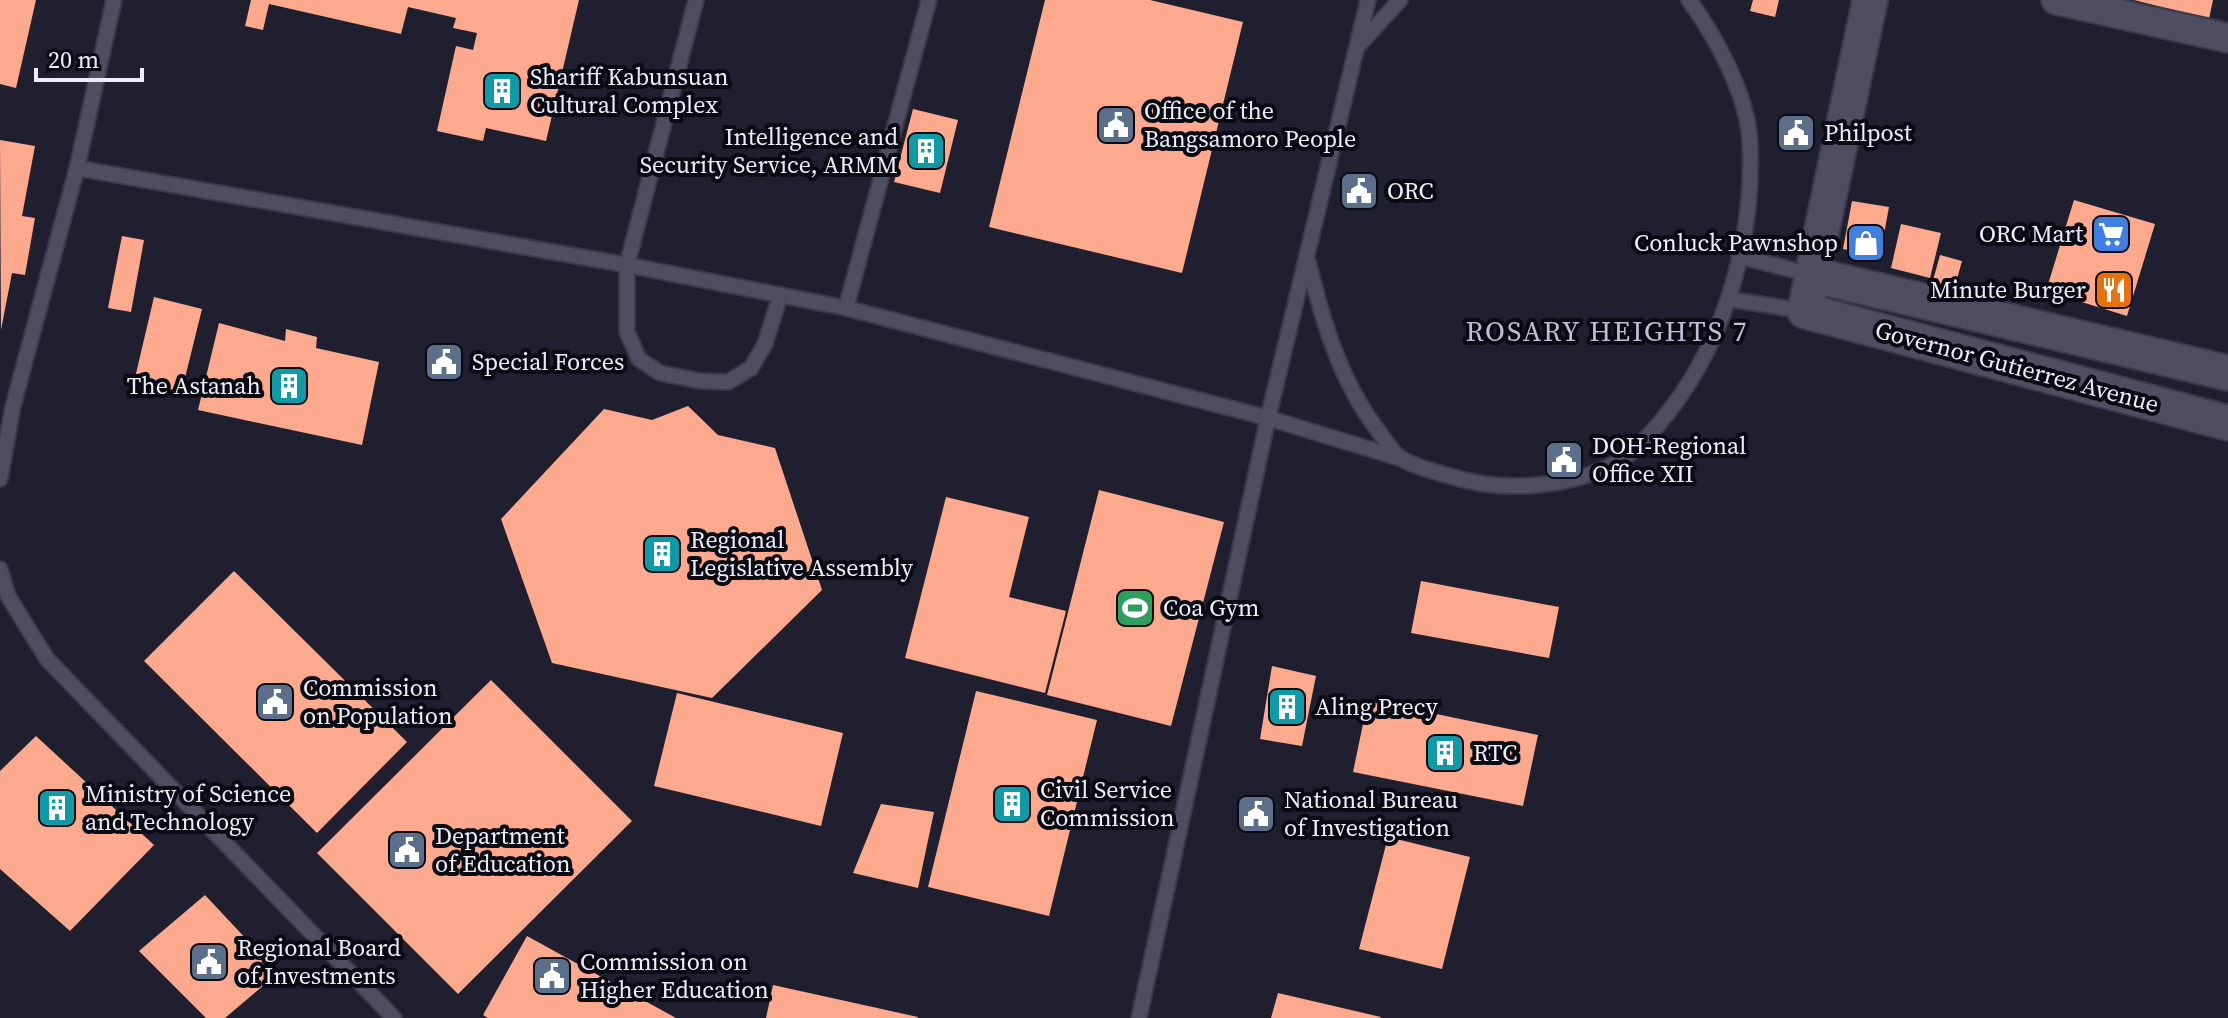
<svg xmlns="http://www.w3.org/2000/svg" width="2228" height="1018" font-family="'Source Serif 4',serif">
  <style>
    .building { fill: #fca98e }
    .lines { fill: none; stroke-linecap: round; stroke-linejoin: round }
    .service-casing { stroke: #3c3a4a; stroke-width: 18 }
    .minor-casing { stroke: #3c3a4a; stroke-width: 32 }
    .tertiary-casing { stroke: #3c3a4a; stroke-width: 38 }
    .service { stroke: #4e4d61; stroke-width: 14 }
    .minor { stroke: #4e4d61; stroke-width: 28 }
    .tertiary { stroke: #4e4d61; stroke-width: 34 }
    .labels { text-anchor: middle; stroke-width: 8; stroke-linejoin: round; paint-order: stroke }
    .poi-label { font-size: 24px; fill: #edecf9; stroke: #0a0a12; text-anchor: start }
    .street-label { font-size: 24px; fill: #edecf9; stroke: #0a0a12 }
    .quarter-label { font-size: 28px; letter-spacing: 2px; fill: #c0bed6; stroke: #0a0a12 }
  </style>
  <rect width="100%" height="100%" fill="#201f30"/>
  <!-- building -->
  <path class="building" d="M0,0h36l-20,88 -16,-4z
    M251,0h328l-33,141 -60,-13 -3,13 -46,-10 19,-85 17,4 4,-17 -24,-5 3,-10 -48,-11 -7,27 -132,-30 -6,26 -18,-4z
    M1045,0h105l93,22 -61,251 -193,-46z
    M1753,0h26l-4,17 -25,-6z
    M2134,0h79l-4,19z
    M913,109l45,11 -18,73 -46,-11z
    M0,140l35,6 -13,70 13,2 -10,57 -13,-2 -11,57z
    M2074,200l81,24 -28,92 -81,-25z
    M1852,201l37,6 -9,49 -37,-7z
    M1901,224l40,9 -11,45 -39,-10z
    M122,236l22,4 -13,72 -23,-4z
    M1940,255l22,6 -8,29 -22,-6z
    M154,297l48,12 -21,85 -47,-12z
    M219,323l66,18 1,-12 31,8 -1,11 63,14 -17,83 -164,-35z
    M688,406l30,29 57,13 47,142 -110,108 -160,-35 -51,-144 103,-110 48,11z
    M1099,490l125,32 -53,204 -124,-31z
    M946,497l83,20 -20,80 57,14 -21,82 -140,-35z
    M234,571l173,171 -90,91 -173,-172z
    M1421,581l138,26 -10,51 -138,-25z
    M1272,666l44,10 -14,70 -42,-7z
    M491,680l141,141 -174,173 -141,-141z
    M976,691l121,29 -48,196 -121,-29z
    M677,693l166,40 -22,93 -167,-40z
    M1368,700l170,35 -15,71 -170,-34z
    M36,736l118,109 -84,86 -70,-62v-98z
    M881,804l53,8 -16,76 -65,-15z
    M1388,837l82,20 -28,112 -83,-20z
    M205,895l73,78 -53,45h-19l-67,-67z
    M527,936l149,82h-188l-5,-3z
    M773,985l145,32v1h-152z
    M1278,993l103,24 -1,1h-109z"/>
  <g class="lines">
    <!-- service casing -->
    <g class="service-casing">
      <path id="service" d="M696,0l-69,265v67l12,27 21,14 40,8 28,1 23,-14 14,-24 15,-48
        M1360,44l40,-44
        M77,168l550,97 219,43 422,110 131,40
        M1739,256l73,19
        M1308,261c15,61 32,120 71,171 6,8 12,18 19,24 12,11 68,25 86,28 43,6 102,-1 140,-26 18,-13 33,-31 46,-48 57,-74 84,-173 80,-267 -2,-47 -34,-106 -61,-143
        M1728,299l77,12
        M846,308l83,-308
        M0,479l13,-73 64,-238 37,-168
        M0,569l8,27 39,63 347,359
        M1139,1018l129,-600 100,-418"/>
    </g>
    <!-- minor casing -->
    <g class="minor-casing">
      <path id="minor" d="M2056,0l172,38"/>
    </g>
    <!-- tertiary casing -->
    <g class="tertiary-casing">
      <path id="tertiary" d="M1870,0l-65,311 423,112
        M1813,275l415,98"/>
    </g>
    <!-- service -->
    <use href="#service" class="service"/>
    <!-- minor -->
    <use href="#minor" class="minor"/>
    <!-- tertiary -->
    <use href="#tertiary" class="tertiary"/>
  </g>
  <!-- icons -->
  <defs>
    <g id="building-square" transform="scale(2)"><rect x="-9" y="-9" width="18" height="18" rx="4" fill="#0f9aa8" stroke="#0a0a12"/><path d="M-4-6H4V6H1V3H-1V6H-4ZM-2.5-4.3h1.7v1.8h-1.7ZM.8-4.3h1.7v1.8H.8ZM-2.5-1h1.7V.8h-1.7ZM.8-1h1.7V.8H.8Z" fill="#fff"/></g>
    <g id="civic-square" transform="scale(2)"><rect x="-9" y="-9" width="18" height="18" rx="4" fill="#5c6f8a" stroke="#0a0a12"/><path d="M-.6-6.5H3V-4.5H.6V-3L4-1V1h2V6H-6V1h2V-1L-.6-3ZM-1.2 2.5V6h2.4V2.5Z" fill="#fff"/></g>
    <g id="supermarket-square" transform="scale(2)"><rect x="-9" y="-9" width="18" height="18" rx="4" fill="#3f7fe0" stroke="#0a0a12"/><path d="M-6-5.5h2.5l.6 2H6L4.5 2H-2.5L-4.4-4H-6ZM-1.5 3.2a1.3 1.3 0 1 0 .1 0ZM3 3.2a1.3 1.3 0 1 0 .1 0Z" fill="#fff"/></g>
    <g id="shop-square" transform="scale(2)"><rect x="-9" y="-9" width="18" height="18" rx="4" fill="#3f7fe0" stroke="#0a0a12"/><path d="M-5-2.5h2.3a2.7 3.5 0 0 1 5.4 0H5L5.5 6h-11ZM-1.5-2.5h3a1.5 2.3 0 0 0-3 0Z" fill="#fff"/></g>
    <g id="restaurant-square" transform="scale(2)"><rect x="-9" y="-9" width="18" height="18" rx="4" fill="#e8710a" stroke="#0a0a12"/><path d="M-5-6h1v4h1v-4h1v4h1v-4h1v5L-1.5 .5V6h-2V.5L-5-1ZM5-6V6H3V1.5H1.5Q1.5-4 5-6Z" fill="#fff"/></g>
    <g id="stadium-square" transform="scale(2)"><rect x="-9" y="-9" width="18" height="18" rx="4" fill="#2e9e5b" stroke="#0a0a12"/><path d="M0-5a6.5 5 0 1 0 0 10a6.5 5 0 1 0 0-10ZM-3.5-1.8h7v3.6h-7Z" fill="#fff"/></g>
  </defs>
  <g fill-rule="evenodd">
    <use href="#building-square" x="502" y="91"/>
    <use href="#civic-square" x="1116" y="125"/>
    <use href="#civic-square" x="1796" y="133"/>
    <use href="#building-square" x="926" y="151"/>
    <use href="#civic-square" x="1359" y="191"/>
    <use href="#supermarket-square" x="2111" y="234"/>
    <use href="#shop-square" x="1866" y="243"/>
    <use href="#restaurant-square" x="2114" y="290"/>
    <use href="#civic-square" x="444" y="362"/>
    <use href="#building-square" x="289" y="386"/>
    <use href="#civic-square" x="1564" y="460"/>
    <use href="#building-square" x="662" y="554"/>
    <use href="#stadium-square" x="1135" y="608"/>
    <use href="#civic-square" x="275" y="702"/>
    <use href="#building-square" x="1287" y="707"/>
    <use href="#building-square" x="1445" y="753"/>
    <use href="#building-square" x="1012" y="804"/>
    <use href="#building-square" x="57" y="808"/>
    <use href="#civic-square" x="1256" y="814"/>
    <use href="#civic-square" x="407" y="850"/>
    <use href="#civic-square" x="209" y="962"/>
    <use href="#civic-square" x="552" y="976"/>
  </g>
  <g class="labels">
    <!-- poi labels -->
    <g class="poi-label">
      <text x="530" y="85">Shariff Kabunsuan<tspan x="530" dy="28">Cultural Complex</tspan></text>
      <text x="1144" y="119">Office of the<tspan x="1144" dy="28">Bangsamoro People</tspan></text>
      <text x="1824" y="141">Philpost</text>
      <text x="898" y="145" text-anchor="end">Intelligence and<tspan x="898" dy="28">Security Service, ARMM</tspan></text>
      <text x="1387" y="199">ORC</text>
      <text x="2083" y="242" text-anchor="end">ORC Mart</text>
      <text x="1838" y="251" text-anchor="end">Conluck Pawnshop</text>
      <text x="2086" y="298" text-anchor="end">Minute Burger</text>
      <text x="472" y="370">Special Forces</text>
      <text x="261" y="394" text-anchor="end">The Astanah</text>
      <text x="1592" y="454">DOH-Regional<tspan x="1592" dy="28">Office XII</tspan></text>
      <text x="690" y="548">Regional<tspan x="690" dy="28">Legislative Assembly</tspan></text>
      <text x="1163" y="616">Coa Gym</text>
      <text x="303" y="696">Commission<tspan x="303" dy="28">on Population</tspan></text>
      <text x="1315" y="715">Aling Precy</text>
      <text x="1473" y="761">RTC</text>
      <text x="1040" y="798">Civil Service<tspan x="1040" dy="28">Commission</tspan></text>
      <text x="85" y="802">Ministry of Science<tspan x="85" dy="28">and Technology</tspan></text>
      <text x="1284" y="808">National Bureau<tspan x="1284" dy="28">of Investigation</tspan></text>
      <text x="435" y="844">Department<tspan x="435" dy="28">of Education</tspan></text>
      <text x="237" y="956">Regional Board<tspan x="237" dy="28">of Investments</tspan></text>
      <text x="580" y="970">Commission on<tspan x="580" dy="28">Higher Education</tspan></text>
    </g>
    <!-- street labels -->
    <g class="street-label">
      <text transform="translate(2017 367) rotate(15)" y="8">Governor Gutierrez Avenue</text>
    </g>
    <!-- quarter labels -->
    <g class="quarter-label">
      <text x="1607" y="341">ROSARY HEIGHTS 7</text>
    </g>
  </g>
  <!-- scale -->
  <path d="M36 68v12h106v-12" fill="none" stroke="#edecf9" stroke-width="4"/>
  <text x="48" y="68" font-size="24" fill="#edecf9" stroke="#0a0a12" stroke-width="6" paint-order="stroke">20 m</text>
</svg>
